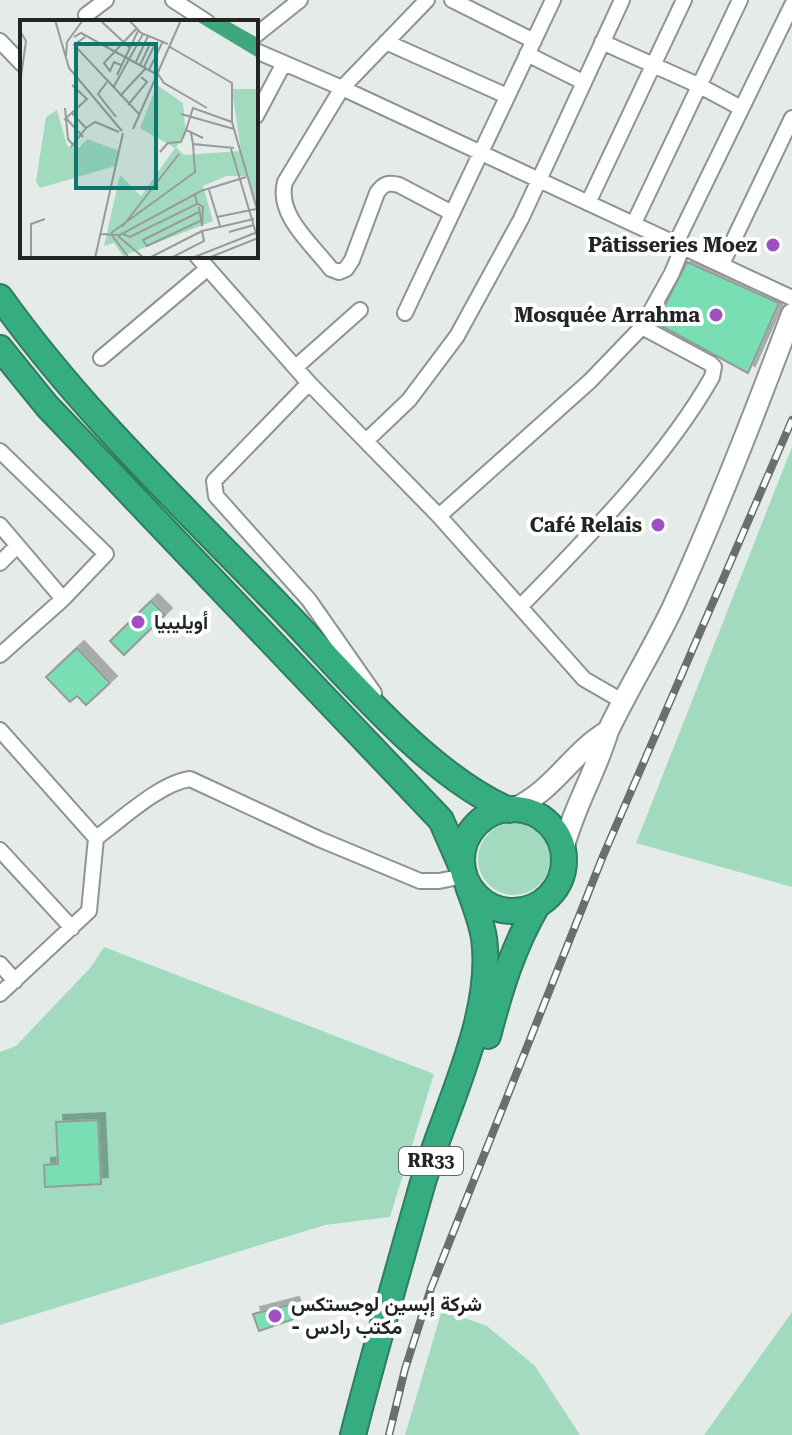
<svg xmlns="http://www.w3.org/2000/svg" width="792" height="1435" font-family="'Roboto Serif',Vazirmatn,serif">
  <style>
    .green { fill: #a2dac0 }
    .building { fill: #7adeb4; stroke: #959c99; stroke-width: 2; filter: url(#shadow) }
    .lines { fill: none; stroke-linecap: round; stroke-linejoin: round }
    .street-casing { stroke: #8e9491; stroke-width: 18 }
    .secondary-casing { stroke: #8e9491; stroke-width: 24 }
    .highway-casing { stroke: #2f7d60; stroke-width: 28 }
    .street { stroke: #fff; stroke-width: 14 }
    .secondary { stroke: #fff; stroke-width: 20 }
    .highway { stroke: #35ad81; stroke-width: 24 }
    .rail-casing { stroke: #6a6e6c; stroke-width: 8 }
    .rail { stroke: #fff; stroke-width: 5; stroke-dasharray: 15; stroke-linecap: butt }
    .poi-dot { fill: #9e4fc0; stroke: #fff; stroke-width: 3 }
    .labels { text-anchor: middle; stroke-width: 8; stroke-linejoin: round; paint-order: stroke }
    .shield { fill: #fff; stroke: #656666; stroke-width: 2 }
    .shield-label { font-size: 18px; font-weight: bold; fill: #232524 }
    .poi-label { font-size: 20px; font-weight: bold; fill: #232524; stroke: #fff; text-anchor: end }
    .inset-road { fill: none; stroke: #979c9a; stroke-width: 2 }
    .view { fill: #0f766e; fill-opacity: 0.15; stroke: #0f766e; stroke-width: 4 }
    .inset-edge { fill: none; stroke: #232524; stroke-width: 4 }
  </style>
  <defs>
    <filter id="shadow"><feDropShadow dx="7" dy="-7" stdDeviation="0" flood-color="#0004"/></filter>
  </defs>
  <rect width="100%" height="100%" fill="#e4ebe8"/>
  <!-- green -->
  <path class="green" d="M792,447v440l-156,-44z
    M478 859a36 36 0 1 1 72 0a36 36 0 1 1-72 0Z
    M104,947l330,127 -44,143 -65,8 -325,100v-273l16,-6 75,-79z
    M442,1310l45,16 48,40 45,69h-175z
    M792,1312v123h-88z"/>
  <!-- building -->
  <path class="building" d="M687,262l92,41 -31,70 -92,-50z
    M151,601l14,14 -41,40 -14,-14z
    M77,648l33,35 -24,22 -9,-9 -7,6 -24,-25z
    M98,1120l3,64 -56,3 -1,-22 14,-1 -2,-42z
    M292,1304l5,14 -38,13 -6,-17z"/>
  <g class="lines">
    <!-- street casing -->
    <g class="street-casing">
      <path id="street" d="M173,0l34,22
        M427,0l-85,88 -57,94c-9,33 27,62 46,87l8,3 7,-3 6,-9 25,-67c6,-9 11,-11 22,-8l53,28
        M452,0l82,41
        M86,15l20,-15
        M256,35l44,-35
        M0,41l22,23
        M386,42l121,54
        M602,42l98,44 41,22
        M256,51l86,37 450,210
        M527,54l56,28
        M256,116l27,-51
        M588,203l96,-203
        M634,223l106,-223
        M676,243l116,-238
        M197,256l112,127 130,133 145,163 38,22
        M722,264l70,-146
        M405,313l148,-313
        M101,358l107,-90
        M297,366l63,-56
        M309,383l-95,98 2,15 93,104 65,93
        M366,441l43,-41 48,-64 64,-117 101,-219
        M0,451l106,103 -43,45 -63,56
        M439,516l151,-135 52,-54 30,-54 11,-27
        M0,525l63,74
        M0,563l17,-17
        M520,607c66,-68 145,-147 192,-230l2,-10 -3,-3 -69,-37
        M0,730l96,108 -7,73 -89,83
        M96,838c25,-18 64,-55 94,-59l129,60 101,42h19l25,-5
        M0,850l72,78
        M0,964l15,17"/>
    </g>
    <!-- secondary casing -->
    <g class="secondary-casing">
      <path id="secondary" d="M513,809c41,-18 58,-56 95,-78
        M563,850c10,-42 33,-78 45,-119 20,-42 45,-82 65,-124 44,-96 82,-194 119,-293"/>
    </g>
    <!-- highway casing -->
    <g class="highway-casing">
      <path id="highway" d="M0,297c81,114 185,211 282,312 63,65 144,165 227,201
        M0,348l47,58 394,414 21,48
        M462 860a51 51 0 1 1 102 0a51 51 0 1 1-102 0Z
        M488,1036c12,-46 25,-89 49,-130
        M353,1435c21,-82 45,-164 68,-246 21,-75 74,-171 63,-251 -3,-18 -10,-35 -16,-52"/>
    </g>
    <!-- street -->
    <use href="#street" class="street"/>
    <!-- secondary -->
    <use href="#secondary" class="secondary"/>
    <!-- highway -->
    <use href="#highway" class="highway"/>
    <!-- rail casing -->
    <g class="rail-casing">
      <path id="rail" d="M389,1435l16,-66 26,-81 172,-432 189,-436"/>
    </g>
    <!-- rail -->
    <use href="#rail" class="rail"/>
  </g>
  <!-- markers -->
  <g class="poi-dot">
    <circle cx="773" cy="245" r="8"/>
    <circle cx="716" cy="315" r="8"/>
    <circle cx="658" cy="525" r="8"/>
    <circle cx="138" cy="622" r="8"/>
    <circle cx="275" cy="1316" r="8"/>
  </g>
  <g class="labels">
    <!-- shield labels -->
    <rect class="shield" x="399" y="1147" width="64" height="28" rx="6"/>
    <g class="shield-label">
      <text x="431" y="1167">RR33</text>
    </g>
    <!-- poi labels -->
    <g class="poi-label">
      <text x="757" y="252">Pâtisseries Moez</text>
      <text x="700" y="322">Mosquée Arrahma</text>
      <text x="642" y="532">Café Relais</text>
      <text x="154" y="629" text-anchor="start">أويليبيا</text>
      <text x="291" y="1311" text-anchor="start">شركة إبسين لوجستكس<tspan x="291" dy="23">- مكتب رادس</tspan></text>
    </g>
  </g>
  <!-- overview -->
  <g transform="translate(20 20)">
    <rect width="238" height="238" fill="#e4ebe8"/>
    <path d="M137,65l26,18 3,31 -10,13 8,8 57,-4 -9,-62h26v121l-11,-34h-21l-23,10 10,35 -90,35 -9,-13 -10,3 16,-71 21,21 34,-48 -35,-20zM37,90l10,36 11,3 9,-10 33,12 -5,15 -75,22 -4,-7 10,-64z" fill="#a2dac0"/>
    <path d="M175,0h31l32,18v20z" fill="#3fa67e"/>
    <path class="inset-road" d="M35,0l14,48 53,63M109,0l12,13 27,11M82,2l28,26M54,17l7,-4 75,41M65,17l-11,8 65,69M150,27l62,36v39l26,91M46,36l1,-14 16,-22M115,44l13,-28M101,45l-7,-3 -4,9 -6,-8 32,-34M120,45l11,-23M124,47l11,-23M129,50l14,-29M138,54l6,9 43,25M97,55l21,-44M87,62l-9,12 18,23M0,64l6,-43 -6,-10M93,68l30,-54M100,76l25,-27M108,85l19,-23 -6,-5M45,88l3,31 6,7M161,94l53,15M46,98l17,19M44,100l23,-21 -15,-14M66,108l9,-6 24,10M113,109l48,-109M171,113l2,11 41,4M183,118l-17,-8 7,-22 39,14M51,127l15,-19 -14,-15M211,129l27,91M140,132l8,-9 13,-1 5,-12M189,170l11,36M177,183l6,4 -1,19 -3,-19M179,192l-56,28 4,6 53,-25M197,197l39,-8M102,207l57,-73M209,212l25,-7M91,213l84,-61 -2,-28M80,214l20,1 81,-44 45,-14M91,214l18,24M103,214l7,3 67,-33 -2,-10M98,216l26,22M11,238v-34l14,-5M75,238l28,-125M129,238l53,-27M151,238l33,-17 -2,-10 52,-12M172,238l63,-25M188,238l50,-20"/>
    <path class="view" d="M56,24h80v144h-80z"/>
    <rect width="238" height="238" class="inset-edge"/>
  </g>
</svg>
